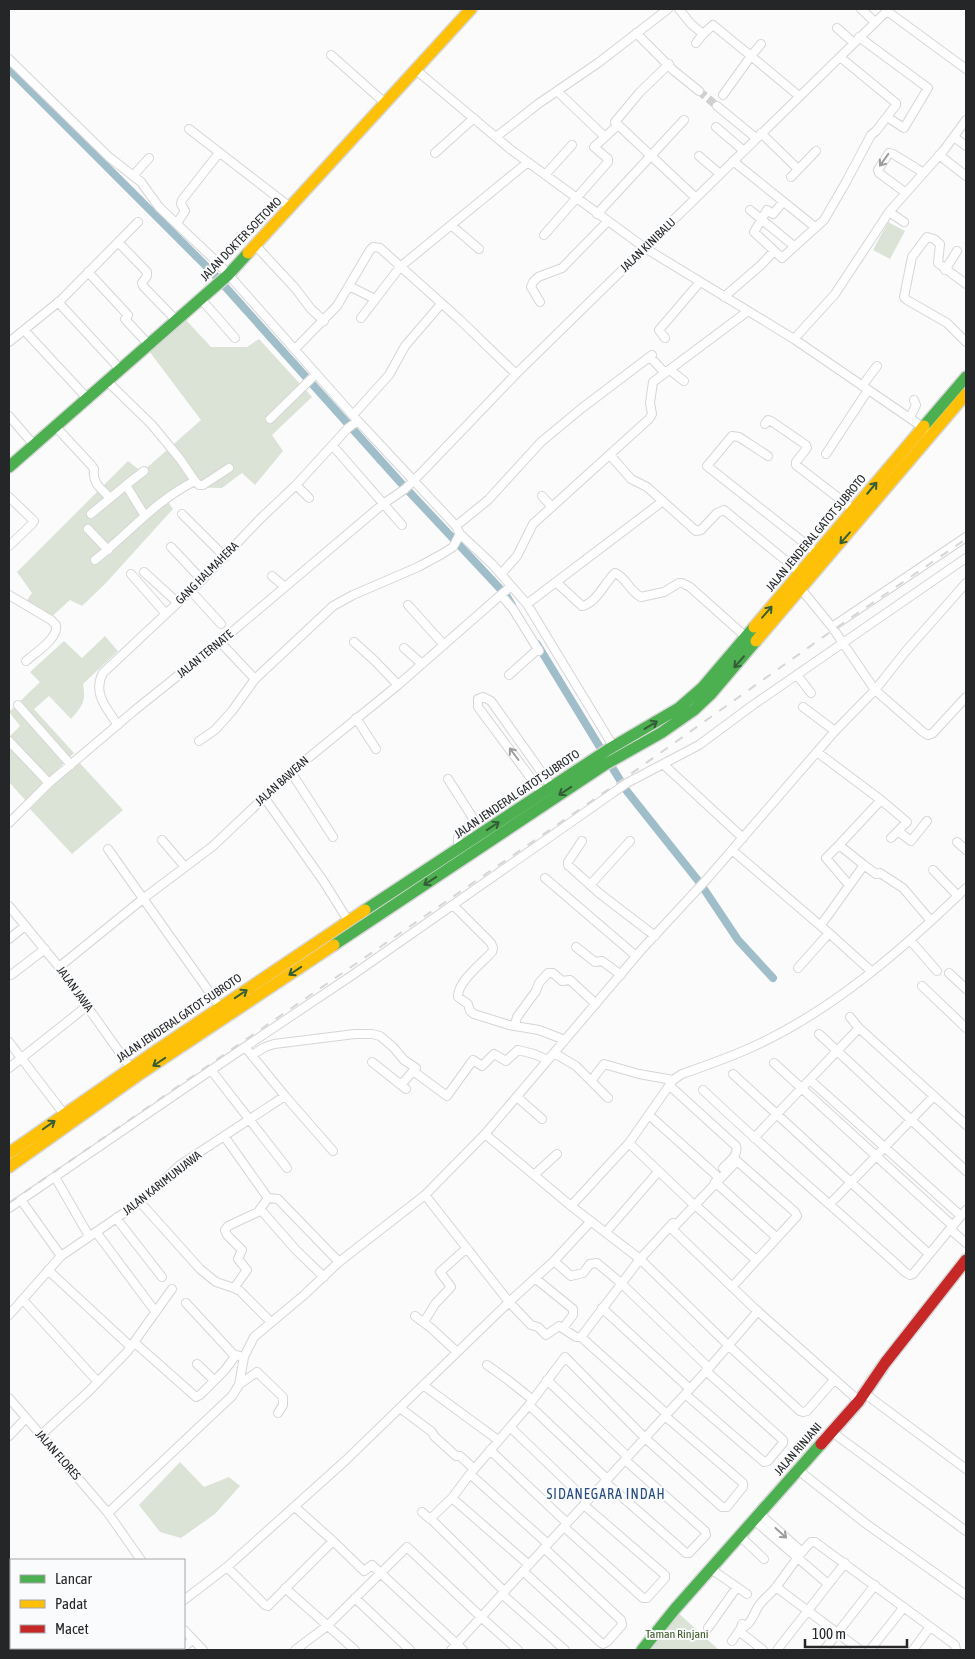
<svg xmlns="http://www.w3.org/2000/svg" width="975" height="1659" font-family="'Asap Condensed',sans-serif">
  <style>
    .green { fill: #dbe2d6 }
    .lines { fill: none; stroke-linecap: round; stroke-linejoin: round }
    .canal { stroke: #a0bec9; stroke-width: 8 }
    .street-tunnel { stroke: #d0d0d1; stroke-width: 8; stroke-dasharray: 8 4; stroke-linecap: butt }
    .street-casing { stroke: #d6d6d7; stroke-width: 10 }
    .fast-casing { stroke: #d6d6d7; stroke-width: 14 }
    .slow-casing { stroke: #d6d6d7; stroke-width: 14 }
    .jam-casing { stroke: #d6d6d7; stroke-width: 14 }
    .street { stroke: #fefeff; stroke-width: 8 }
    .fast { stroke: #4caf50; stroke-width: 11 }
    .slow { stroke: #ffc107; stroke-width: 11 }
    .jam { stroke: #c62828; stroke-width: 11 }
    .rail { stroke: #d6d6d7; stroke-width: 2; stroke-dasharray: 9 9; stroke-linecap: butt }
    .oneway { stroke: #9c9d9e }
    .oneway2 { stroke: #355d37 }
    .labels { text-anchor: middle; stroke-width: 4; stroke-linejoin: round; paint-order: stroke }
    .street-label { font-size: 12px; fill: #252627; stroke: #fafbfd }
    .park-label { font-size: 12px; fill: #405927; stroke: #fafbfd }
    .neighbourhood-label { font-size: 14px; letter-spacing: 1px; fill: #264b81; stroke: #fafbfd }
  </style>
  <rect width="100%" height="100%" fill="#fbfbfc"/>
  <!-- green -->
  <path class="green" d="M888,222l17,9 -15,28 -17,-9z
    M186,320l25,27h36l12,-8 53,58 -40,38 11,16 -28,34 -13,-12 -20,15 -44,-1 -12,12 7,10 -68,75 -23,22 -12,-6 -22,20 -25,-14 9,-13 -15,-21 111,-111 14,11 59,-52 -52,-69z
    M105,636l13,15 -35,33c3,18 0,21 -12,35l-22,-23 -15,13 40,44 -48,48 -17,-19v-45l11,-11 -11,-14 31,-30 -10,-10 34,-31 18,17z
    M78,761l45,49 -51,44 -42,-45z
    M180,1462l24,25 25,-10 11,9 -25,28 -34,24 -21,-6 -21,-27z
    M675,1610l44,40h-76z"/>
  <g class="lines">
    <!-- canal -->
    <path class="canal" d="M9,69l203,203 189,211 105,112 6,10
      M537,644l89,146 74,93 38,57 35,38"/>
    <!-- street-tunnel -->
    <path class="street-tunnel" d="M699,91l18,15"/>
    <!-- street casing -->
    <g class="street-casing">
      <path id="street" d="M679,9l12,15 12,10 10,-9 38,31 10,-12
        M861,9l14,13
        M887,11l79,58
        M837,28l17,15
        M636,33l37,37 26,21
        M859,37l69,51 -24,40 -17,-11
        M696,43l7,-9
        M331,55l54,48
        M9,59l100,98 32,25 18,25 60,57 139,157 98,105 4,8 32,30 35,40 86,142
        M669,64l-29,28 -25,30 81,76
        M416,70l94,79 135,99 149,91 133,91
        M557,91l47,45
        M723,95l28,-39 48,40
        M717,106l39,32
        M716,127l28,24
        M189,129l101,78
        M761,133l37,36
        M496,137l42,-33 60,-41 70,-54
        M954,137l12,9
        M435,153l39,-35
        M939,155l27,21
        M699,156l21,18
        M733,161l82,66
        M545,175l27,-30
        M133,176l16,-18
        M791,177l25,-26
        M906,193l-27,-20 -1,-3 11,-17 4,1 31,19
        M783,202l-10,12 -6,-4 -13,22 28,26 42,-38 22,-38 25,-47 5,-4 20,-26v-2l-56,-46
        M750,210l44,36
        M889,212l15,10
        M597,214l87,-94
        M177,223l8,-12 -4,-7 1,-4 37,-47
        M451,225l28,24
        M544,235l64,-73v-3l-14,-12 23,-21
        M118,242l29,30v4l-5,7 1,3 33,34
        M256,246l39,42 16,21 13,12
        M945,270l12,-19
        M88,272l39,42 1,1 -3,4 24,26
        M966,284l-28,-21 2,-19 -6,-5 -7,-2 -15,20 -8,40 3,3 40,23 19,19
        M349,286l26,13
        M724,297l37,-32 13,-14
        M201,299l34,39
        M58,302l62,67
        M540,302l-9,-15 2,-5 5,-5 24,-9 46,-47
        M361,318l39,-51 128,-105
        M24,330l63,68
        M665,338l-6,-8 41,-48
        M794,339l41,-45 54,-82 55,-62 22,-30
        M9,342l52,-42 77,-78
        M295,349l42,-43 33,-56 3,-3 7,1 79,71 57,55
        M650,357l15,16
        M670,370l14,11
        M862,386l15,-20
        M353,415l36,-40 16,-29 36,-42
        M9,416l25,29
        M910,418l6,-13 -2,-5
        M270,419l46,-45
        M765,424l3,-4 3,1 35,24 1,3 -11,14v3l58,45
        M55,426l37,40 2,3c-2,15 7,19 16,29
        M333,446l69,79
        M826,454l42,-64
        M610,455l21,24 16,8 49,44 5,-1 16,-17 7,-3 77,63
        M768,456l-29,-19 -7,-1 -25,30 110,87
        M144,471l-18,14 19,31
        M195,481l4,4h4l26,-17
        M296,485l13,13
        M542,496l10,11
        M9,497l25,24 -2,3 -23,22
        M91,514l35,-29
        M182,514l43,43
        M456,526l32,-26 53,-58 41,-34 70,-53
        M88,529l20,21
        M171,547l31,33
        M95,560c33,-26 61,-60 100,-79l-15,-22 -28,-34 -45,-44
        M144,572l34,31
        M131,574l35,40
        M501,574l16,-18 16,-32 116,-105 3,-5 -2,-11 3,-21 95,-71
        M272,576l13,11
        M556,582l26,24c14,-2 23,-24 33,-33 11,4 15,19 26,24l23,-5 15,-9h3l8,4 56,50
        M801,589l31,38 43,63 48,42 5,3 5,-2 33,-36
        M191,591l30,33
        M9,595l42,25 5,5c3,13 -21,28 -30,36
        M501,595l12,14 26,42
        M527,604l136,-103
        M408,605l36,40
        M832,627l134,-90
        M220,642l35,37
        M354,642l21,19 23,24
        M404,648l18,16
        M509,675l29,-26
        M797,675l14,18
        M18,705l53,60
        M803,707l32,24
        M356,718l20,31
        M118,725c-11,-16 -26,-32 -15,-52l99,-93 58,-61 36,-34 52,-57 10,-7
        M9,741l40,42
        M199,741l16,-11 17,-19 23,-32 78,-73 20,-11 65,-28 24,-13 11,-7 7,-13
        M817,752l64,48 26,22 -16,16
        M291,772l42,65
        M448,779l25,39c-2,16 -20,7 -14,31
        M542,793l-64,-86v-8l5,-2 8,4 61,86
        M264,797l60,85 25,40
        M9,823l40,-40 86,-73 85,-68 163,-138 22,-15 20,-20 91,-95 373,-365
        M898,831l13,10 16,-20
        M743,838l-80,-74 36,-19 54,-40 213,-147
        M162,840l23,27
        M582,841l-14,21v3l31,28 56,43
        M957,842l9,8
        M839,845l-13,13 23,27
        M108,849l112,158
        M732,850l97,83 42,38
        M864,865l12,9 4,-1 23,15 28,33
        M933,870l25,26
        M545,878l91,78
        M590,885l40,-44
        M453,905l38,38 2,5 -1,4c-10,11 -35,30 -34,45l10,7 2,7 4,3 35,11 30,5 26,10
        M9,906l50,61 74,104
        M821,925l43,-60 -25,-20 42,-45
        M9,939l16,-13
        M910,940l27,31
        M576,947l19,15 7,-1 19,14
        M59,967l85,-69 69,-52 78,-74 107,-87 113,-99
        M798,968l31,-35
        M949,973l17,16
        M11,975l34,-26
        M922,986l44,42
        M850,1017l9,11
        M515,1025l2,-8 19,-26 3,-8 9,-10h5l9,8 8,-1 26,24
        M819,1034l147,137
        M9,1042l55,72
        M245,1047l109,-73 273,-191 36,-19
        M554,1053l22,13 32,32
        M252,1055l13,-8 9,-3 81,-10h17l8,2 13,11 11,13 12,8 -3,3 34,25 26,-36 9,6 12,-12 12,7 12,-11 16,4 14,6
        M372,1062l29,23
        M774,1063l179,163
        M9,1068l78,-62
        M211,1070l76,98
        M733,1074l196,180
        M810,1080l151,136
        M591,1081l13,-17 35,10 34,6
        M670,1086l66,60c3,9 -7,16 -13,22
        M406,1089l-5,-4 12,-14
        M703,1090c66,63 135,121 202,182l5,3 3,-1 37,-45
        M285,1096l48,55
        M517,1097l25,22
        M649,1115l67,60
        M485,1134l86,72
        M224,1136l44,62
        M754,1138l105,-110 107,97
        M534,1175l23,-21
        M55,1177l34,59
        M715,1182l61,55
        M425,1195l84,107 22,23 7,2 8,8 13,-9 17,11h5l86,77
        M21,1200l40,56
        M140,1202l60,67 16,13 18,6 6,3 31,31
        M691,1202l-62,-59 44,-63 9,-6c23,-8 46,-16 68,-26 81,-36 153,-99 216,-160
        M694,1204l62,56
        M830,1204l104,-108
        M9,1208l236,-161 40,49 -105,69 -40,37 -79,54 -52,59
        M261,1210l35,40 28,27
        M966,1210l-16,19 16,14
        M116,1218l46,59
        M673,1223l-33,36 88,86 72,66 3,1 4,-1 27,-31
        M96,1232l59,79
        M606,1232l52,-60
        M554,1261l17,15 12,-3 7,-9 7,-1 24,20 88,85
        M48,1270l83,77
        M536,1279l37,30v6l-10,13
        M732,1287l65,-71 -2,-4 -58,-51 -65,68 81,78 106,94
        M234,1288l13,-18 -9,-11 4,-9 -15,-15 -2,-5 3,-4 30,-14 10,-14 10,1 61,63
        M23,1300l75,82
        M186,1303l47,51 7,2
        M602,1308l88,81
        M415,1316l16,12 26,24
        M424,1322l11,-18 16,-17 -11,-15 27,-24
        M581,1337l59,-78 -69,-53 58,-63
        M135,1343l61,54 4,-2 25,-25 11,-15
        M197,1364l17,16
        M487,1365l21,15 25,20
        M547,1380l80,76
        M240,1384l17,-12 26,25v8l-5,8
        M423,1385l75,55
        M864,1393l102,76
        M685,1394l79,68 4,-1 15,-18v-3l-77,-69
        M9,1398l99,115 33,47
        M529,1405l78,74
        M400,1408l32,24 2,4 22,20h4l14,13
        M510,1427l77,74
        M832,1432l134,99
        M41,1435l47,-43 39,-40 45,-63
        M9,1436l17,-18
        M490,1450l77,73
        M798,1470l67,53 101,72
        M470,1474l78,70
        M605,1482l81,71h3l17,-18 -1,-4 -80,-71
        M452,1498l77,67
        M295,1507l38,34
        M422,1512l8,7 22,-21 18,-24 59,-69 36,-48 80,81 77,69h5l16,-20v-4l-78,-67
        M108,1513l124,-117 7,-11 5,-28 10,-20 50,-42 35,-33 86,-67 60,-61 158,-186 64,-69 128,-148 40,-41 31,-39 60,-68
        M760,1514l42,38
        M431,1519l73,72
        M755,1521l73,63
        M564,1527l79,71h4l18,-20v-3l-81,-70
        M741,1537l23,22
        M227,1567l38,38 3,1 65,-65 31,30 8,-6 91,85
        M711,1569l36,25
        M523,1571l77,71 3,2 4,-2 15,-17 -1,-5 -77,-72
        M776,1587l84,63
        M285,1588l70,62
        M502,1594l63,56
        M355,1598l55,52
        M184,1600l43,-33 118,-106 164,-159 45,-41 37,-40
        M9,1602l2,2
        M708,1628l29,-41
        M741,1628c10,-3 12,-13 17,-21 4,-7 13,-13 18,-20 12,-15 21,-31 35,-45h4l140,103 1,5
        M184,1630l19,20
        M739,1631l24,19
        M732,1641l9,-13 1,-4
        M9,1643l2,3
        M184,1647l8,-7
        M54,1648l3,2
        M64,1650l3,-2
        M295,1650l32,-24 80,-79 74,70 37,33
        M451,1650l258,-282 49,-57
        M777,1650l68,-87
        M824,1650l51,-65
        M870,1650l34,-43
        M913,1650l17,-23"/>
    </g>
    <!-- fast casing -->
    <g class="fast-casing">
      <path id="fast" d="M924,426l42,-49
        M9,467l219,-192 20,-22
        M365,910l244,-161 70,-41 23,-20 52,-61
        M334,945l272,-181 55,-31 33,-23 17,-16 45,-53
        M642,1650l33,-41 146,-165"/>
    </g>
    <!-- slow casing -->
    <g class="slow-casing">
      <path id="slow" d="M248,253l223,-244
        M754,627l170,-201
        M756,641l210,-247
        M9,1153l148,-103 208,-140
        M9,1167l128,-91 197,-131"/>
    </g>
    <!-- jam casing -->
    <g class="jam-casing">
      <path id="jam" d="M821,1444l38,-43 26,-38 81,-103"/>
    </g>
    <!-- street -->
    <use href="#street" class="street"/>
    <!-- fast -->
    <use href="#fast" class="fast"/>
    <!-- slow -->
    <use href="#slow" class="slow"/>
    <!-- jam -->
    <use href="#jam" class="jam"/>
    <!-- rail -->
    <path class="rail" d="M9,1203l616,-425 208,-148 133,-91"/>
  </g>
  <!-- one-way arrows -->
  <defs><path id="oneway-shaft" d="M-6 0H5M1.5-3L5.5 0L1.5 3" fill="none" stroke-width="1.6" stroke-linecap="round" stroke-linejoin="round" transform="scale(1.25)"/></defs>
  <g class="oneway">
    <use href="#oneway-shaft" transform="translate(884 160) rotate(125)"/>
    <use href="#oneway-shaft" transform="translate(514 754) rotate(-127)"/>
    <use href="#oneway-shaft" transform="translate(781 1533) rotate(42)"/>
  </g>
  <g class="oneway2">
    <use href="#oneway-shaft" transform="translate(872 488) rotate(-50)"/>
    <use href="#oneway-shaft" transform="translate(845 538) rotate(131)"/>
    <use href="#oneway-shaft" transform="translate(767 612) rotate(-49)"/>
    <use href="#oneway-shaft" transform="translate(739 662) rotate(131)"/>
    <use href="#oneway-shaft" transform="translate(651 725) rotate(-31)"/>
    <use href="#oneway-shaft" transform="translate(565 791) rotate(146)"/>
    <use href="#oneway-shaft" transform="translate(493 826) rotate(-34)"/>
    <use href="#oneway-shaft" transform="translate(430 881) rotate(146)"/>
    <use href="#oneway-shaft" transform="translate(295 971) rotate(146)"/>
    <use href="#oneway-shaft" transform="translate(241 994) rotate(-34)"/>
    <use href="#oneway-shaft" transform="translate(159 1062) rotate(146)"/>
    <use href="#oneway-shaft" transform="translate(49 1125) rotate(-35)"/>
  </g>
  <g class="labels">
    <!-- street labels -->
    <g class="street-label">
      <text transform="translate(241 239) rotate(-46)" y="4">JALAN DOKTER SOETOMO</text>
      <text transform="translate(648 245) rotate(-44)" y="4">JALAN KINIBALU</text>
      <text transform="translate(816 533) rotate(-50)" y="4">JALAN JENDERAL GATOT SUBROTO</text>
      <text transform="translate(207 573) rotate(-45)" y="4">GANG HALMAHERA</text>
      <text transform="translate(205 654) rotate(-39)" y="4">JALAN TERNATE</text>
      <text transform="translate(282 781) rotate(-42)" y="4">JALAN BAWEAN</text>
      <text transform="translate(517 794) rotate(-34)" y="4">JALAN JENDERAL GATOT SUBROTO</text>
      <text transform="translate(75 989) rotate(54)" y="4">JALAN JAWA</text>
      <text transform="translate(179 1018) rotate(-34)" y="4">JALAN JENDERAL GATOT SUBROTO</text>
      <text transform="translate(162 1183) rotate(-38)" y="4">JALAN KARIMUNJAWA</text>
      <text transform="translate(798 1449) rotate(-49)" y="4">JALAN RINJANI</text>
      <text transform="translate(58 1455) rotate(49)" y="4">JALAN FLORES</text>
    </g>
    <!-- park labels -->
    <g class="park-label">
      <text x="677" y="1638">Taman Rinjani</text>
    </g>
    <!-- neighbourhood labels -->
    <g class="neighbourhood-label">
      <text x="606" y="1499">SIDANEGARA INDAH</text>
    </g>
  </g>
  <!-- border -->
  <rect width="975" height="1659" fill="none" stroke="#252627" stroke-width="20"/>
  <!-- legend -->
  <rect x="10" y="1559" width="175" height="90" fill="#fafbfd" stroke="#a5a6a7"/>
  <rect x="20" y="1575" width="25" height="8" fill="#4caf50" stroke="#a5a6a7"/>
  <text x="55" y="1584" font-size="15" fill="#252627">Lancar</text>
  <rect x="20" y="1600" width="25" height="8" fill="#ffc107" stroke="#a5a6a7"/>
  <text x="55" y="1609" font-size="15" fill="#252627">Padat</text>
  <rect x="20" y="1625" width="25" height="8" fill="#c62828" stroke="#a5a6a7"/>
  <text x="55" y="1634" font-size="15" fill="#252627">Macet</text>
  <!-- scale -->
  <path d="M805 1639v8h102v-8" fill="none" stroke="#252627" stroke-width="2.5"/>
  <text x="812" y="1639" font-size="15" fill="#252627" stroke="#fafbfd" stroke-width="4" paint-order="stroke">100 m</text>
</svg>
